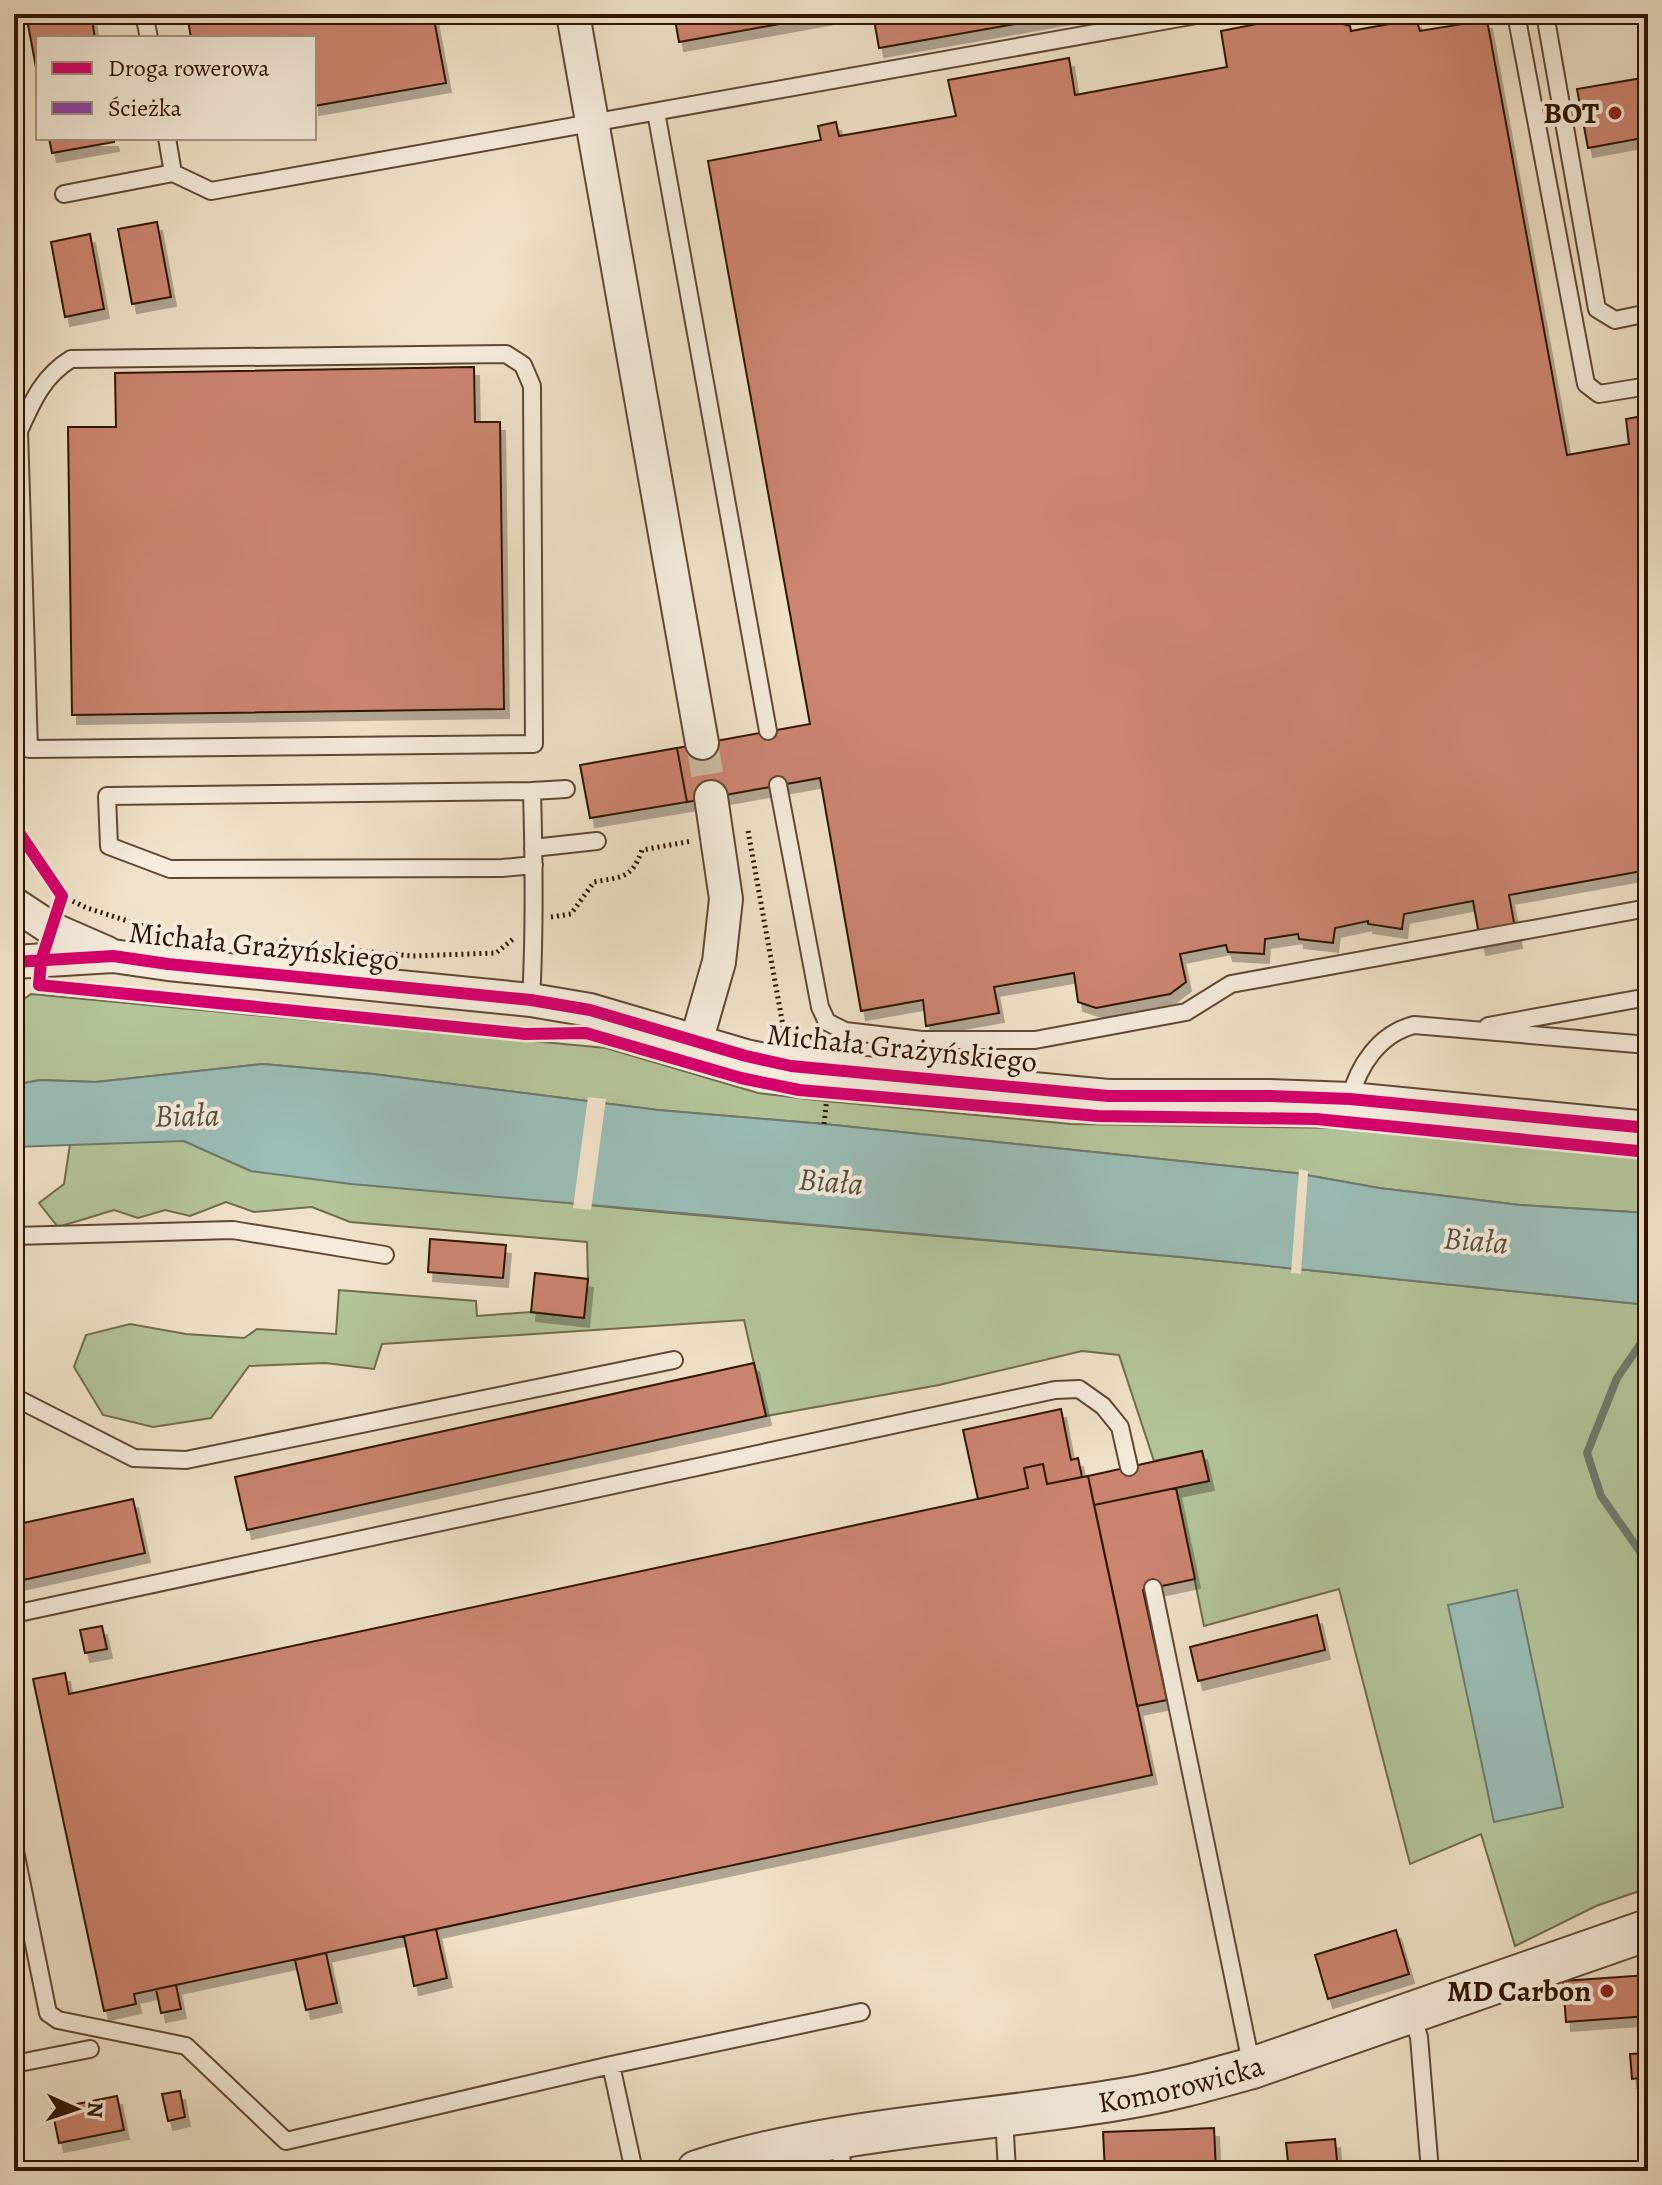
<svg xmlns="http://www.w3.org/2000/svg" width="1662" height="2185" font-family="Alegreya,serif">
  <style>
    .green { fill: #b4c59b; stroke: #726c4e; stroke-width: 2 }
    .water { fill: #9bbeb7; stroke: #707a6f; stroke-width: 2 }
    .pier { fill: #f1e3ca }
    .lines { fill: none; stroke-linecap: round; stroke-linejoin: round }
    .stream { stroke: #707a6f; stroke-width: 8 }
    .building { fill: #cc8570; stroke: #2f1402; stroke-width: 2; filter: url(#shadow) }
    .minor-tunnel { stroke: #cabaa2; stroke-width: 32; stroke-dasharray: 32 16; stroke-linecap: butt }
    .service-casing { stroke: #604834; stroke-width: 20 }
    .minor-casing { stroke: #604834; stroke-width: 36 }
    .tertiary-casing { stroke: #604834; stroke-width: 44 }
    .path { stroke: #2f1402; stroke-width: 5; stroke-dasharray: 2 4; stroke-linecap: butt }
    .service { stroke: #f6eddd; stroke-width: 16 }
    .minor { stroke: #f6eddd; stroke-width: 32 }
    .tertiary { stroke: #f6eddd; stroke-width: 40 }
    .quiet { stroke: #8e44ad; stroke-width: 10; stroke-dasharray: 20 10; stroke-linecap: butt }
    .cycleway-casing { stroke: #f6eddd; stroke-width: 17 }
    .cycleway { stroke: #d6006c; stroke-width: 12 }
    .poi-dot { fill: #8f2418; stroke: #f6eddd; stroke-width: 3 }
    .labels { text-anchor: middle; stroke-width: 8; stroke-linejoin: round; paint-order: stroke }
    .poi-label { font-size: 30px; font-weight: bold; fill: #2f1402; stroke: #f6eddd; text-anchor: end }
    .street-label { font-size: 30px; fill: #2f1402; stroke: #f6eddd }
    .water-label { font-size: 32px; font-style: italic; fill: #555041; stroke: #f6eddd }
  </style>
  <defs>
    <filter id="shadow"><feDropShadow dx="5" dy="9" stdDeviation="0" flood-color="#0004"/></filter>
  </defs>
  <rect width="100%" height="100%" fill="#f1e3ca"/>
  <filter id="stains"><feTurbulence type="fractalNoise" baseFrequency=".0025" numOctaves="4"/><feColorMatrix values="0 0 0 0 .2 0 0 0 0 .09 0 0 0 0 .02 0 0 0 .5 -.17"/></filter>
  <radialGradient id="worn" r=".72"><stop offset=".6" stop-color="#630" stop-opacity="0"/><stop offset="1" stop-color="#630" stop-opacity=".3"/></radialGradient>
  <!-- green -->
  <path class="green" d="M31,994l575,54 152,45 67,8 246,23 261,4 316,31v54l-128,-8 -141,-17 -84,-15 -471,-49 -166,-14 -285,-36 -110,-10 -167,18 -56,-2 -26,5v-79z
    M122,1141h62l67,30 398,40 532,46 467,48v583l-52,18 -81,40 -34,-112 -71,30 -71,-275 -135,37 -28,-138 32,-7 -6,-30 -48,10 -35,-106 -37,-4 -143,34 -173,31 -22,-96 -362,24 -8,25 -49,-6 -76,3 -38,52 -58,9 -50,-12 -29,-48 12,-32 44,-11 56,10 58,4 13,-9 79,5 3,-44 137,11 1,15 54,-4 52,6 5,-39 -1,-37 -237,-20 -38,-15 -58,5 -28,-10 -36,14 -25,-6 -27,8 -24,-8 -56,17 -19,-24 25,-19 6,-40z"/>
  <!-- water -->
  <path class="water" d="M263,1064l110,10 285,36 166,14 471,49 84,15 141,17 128,8v92l-467,-48 -830,-73 -100,-13 -67,-30 -170,6v-62l26,-5 56,2z
    M1517,1590l46,217 -69,15 -46,-217z"/>
  <!-- pier -->
  <path class="pier" d="M22,1080l-8,64v-63z
    M588,1097l18,2 -15,111 -18,-2z
    M1299,1169l9,2 -7,103 -10,-1z"/>
  <g class="lines">
    <!-- stream -->
    <path class="stream" d="M1648,1333l-31,45 -30,75 14,43 47,67
      M1636,2171l12,-14"/>
  </g>
  <!-- building -->
  <path class="building" d="M26,14h65l4,24h-57v40z
    M187,14h246l13,69 -132,23v-68h-123z
    M674,14h161l-156,28z
    M873,14h199l-193,34z
    M1308,14l42,12 1,5 65,-12 4,12 67,-11 80,435 62,-11 -3,-25 22,-4v455l-139,25 8,44 -36,7 -8,-45 -69,13 -2,15 -34,-5v-3l-33,7 -2,15 -34,-4 -1,-5 -33,5 -1,15 -36,-2 -2,-7 -46,9 6,28 -16,12 -74,14 -18,-6 -4,-29 -80,14 5,26 -73,13 -3,-26 -62,11 -41,-233 -133,24 -10,-54 133,-24 -102,-563 113,-21 -3,-14 18,-4 3,14 117,-20 -8,-36 121,-22 6,37 152,-28 -6,-36z
    M1648,77v60l-60,11 -11,-59z
    M49,138h64l1,4 -62,11z
    M157,222l14,75 -39,7 -14,-75z
    M90,234l14,75 -39,8 -14,-75z
    M474,367l1,55h25l4,287 -432,6 -4,-288h48l-1,-54z
    M677,748l10,54 -97,16 -10,-53z
    M430,1239l76,6 -3,33 -75,-6z
    M535,1273l53,6 -4,39 -53,-6z
    M754,1363l12,53 -519,114 -12,-53z
    M1061,1409l10,51 7,-2 4,19 -35,7 -4,-20 -19,4 4,20 -50,11 -15,-69z
    M1202,1451l7,30 -115,24 -6,-29z
    M1043,1464l4,20 41,-8 64,299 -1018,219 2,10 -32,7 -71,-332 32,-6 4,21 959,-206 -4,-20z
    M1176,1488l19,91 -52,11 24,110 -30,6 -43,-201z
    M133,1499l12,54 -131,29v-57z
    M1317,1615l8,35 -127,31 -8,-34z
    M102,1626l5,23 -22,4 -5,-23z
    M436,1929l11,49 -33,8 -10,-50z
    M1396,1930l13,44 -81,25 -13,-44z
    M326,1953l11,50 -31,7 -11,-50z
    M1648,1975v41l-82,6 -3,-41z
    M176,1985l5,24 -20,4 -5,-24z
    M1648,2053v24l-16,2 -2,-25z
    M180,2091l5,26 -17,4 -6,-27z
    M117,2096l7,34 -65,13 -7,-34z
    M1214,2128l2,43h-111l-2,-39z
    M1335,2139l3,32h-49l-3,-28z
    M970,2166v5h-38z"/>
  <g class="lines">
    <!-- minor-tunnel -->
    <path class="minor-tunnel" d="M702,743l9,54"/>
    <!-- service casing -->
    <g class="service-casing">
      <path id="service" d="M144,14l5,24
        M1516,14l70,370 13,10 49,-8
        M1545,14l52,295 18,11 33,-7
        M656,112l112,619
        M167,138l6,35 38,18 991,-177
        M64,194l109,-21
        M506,354l17,11 9,21 2,358 -505,5 -10,-318c13,-29 24,-55 52,-72z
        M778,785l42,222 7,15 18,9 77,9h113l151,-28 45,-28 417,-76
        M532,791l34,-2
        M533,848l64,-7
        M531,1000c4,-70 3,-139 1,-209l-425,5 2,50 61,23 332,-1 32,-3
        M1488,1026l160,-29
        M1350,1099c8,-33 29,-65 64,-74l234,20
        M14,1236l219,-6 152,25
        M14,1397l120,61 52,2 488,-100
        M1153,1588l99,480
        M14,1614l1041,-224 24,-1 24,17 17,21 9,40
        M14,1846l34,167 10,7 128,26 100,95 325,-76 250,-53
        M1411,2013l8,24 11,134
        M14,2064l76,-15
        M611,2065l23,106
        M1004,2116l3,55
        M839,2139l4,32"/>
    </g>
    <!-- minor casing -->
    <g class="minor-casing">
      <path id="minor" d="M573,14l129,729
        M14,904l38,25 55,24
        M14,962l99,-6 55,8 363,36 59,10 156,46 45,10 317,30h161l81,3 298,29
        M696,1042l23,-80 7,-63 -15,-102"/>
    </g>
    <!-- tertiary casing -->
    <g class="tertiary-casing">
      <g id="tertiary">
        <path id="s1" d="M697,2171c137,-44 284,-48 425,-72 45,-7 87,-19 130,-31l396,-138"/>
      </g>
    </g>
    <!-- path -->
    <path class="path" d="M748,831l37,206
      M62,896l25,12 72,23
      M551,917l20,-3 23,-32c27,-5 38,-3 48,-32l50,-9
      M276,943l137,13 83,-3 17,-14
      M824,1124l3,-27"/>
    <!-- service -->
    <use href="#service" class="service"/>
    <!-- minor -->
    <use href="#minor" class="minor"/>
    <!-- tertiary -->
    <use href="#tertiary" class="tertiary"/>
    <!-- quiet -->
    <path class="quiet" d="M706,2168l1,3"/>
    <!-- cycleway casing -->
    <g class="cycleway-casing">
      <path id="cycleway" d="M14,825l48,71 -21,65 -2,24 486,49 61,-1 155,45 58,12 299,26 218,3 332,33
        M14,962l99,-6 55,8 363,36 59,10 156,46 45,10 317,30h161l81,3 298,29"/>
    </g>
    <!-- cycleway -->
    <use href="#cycleway" class="cycleway"/>
  </g>
  <!-- markers -->
  <g class="poi-dot">
    <circle cx="1615" cy="113" r="8"/>
    <circle cx="1607" cy="1991" r="8"/>
  </g>
  <g class="labels">
    <!-- poi labels -->
    <g class="poi-label">
      <text x="1599" y="123">BOT</text>
      <text x="1591" y="2001">MD Carbon</text>
    </g>
    <!-- street labels -->
    <g class="street-label">
      <text transform="translate(264 946) rotate(6)" y="10">Michała Grażyńskiego</text>
      <text transform="translate(902 1048) rotate(6)" y="10">Michała Grażyńskiego</text>
      <text dy="10" stroke="none"><textPath href="#s1" startOffset="492">Komorowicka</textPath></text>
    </g>
    <!-- water labels -->
    <g class="water-label">
      <text transform="translate(187 1115) rotate(-1)" y="11">Biała</text>
      <text transform="translate(831 1181) rotate(5)" y="11">Biała</text>
      <text transform="translate(1476 1240) rotate(5)" y="11">Biała</text>
    </g>
  </g>
  <!-- margin -->
  <rect width="1662" height="2185" fill="none" stroke="#f1e3ca" stroke-width="48"/>
  <rect x="16" y="16" width="1630" height="2153" fill="none" stroke="#2f1402" stroke-width="4"/>
  <rect x="24" y="24" width="1614" height="2137" fill="none" stroke="#2f1402" stroke-width="2"/>
  <!-- legend -->
  <rect x="36" y="36" width="280" height="104" fill="#f6eddd" stroke="#a69685" stroke-width="2"/>
  <rect x="52" y="62" width="40" height="12" fill="#d6006c" stroke="#a69685" stroke-width="2"/>
  <text x="108" y="76" font-size="24" fill="#2f1402">Droga rowerowa</text>
  <rect x="52" y="102" width="40" height="12" fill="#8e44ad" stroke="#a69685" stroke-width="2"/>
  <text x="108" y="116" font-size="24" fill="#2f1402">Ścieżka</text>
  <!-- north arrow -->
  <g transform="translate(76 2109) rotate(93)" stroke="#f6eddd" stroke-width="6" paint-order="stroke">
  <path d="M0-6L14 30L0 20L-14 30Z" fill="#2f1402"/>
  <text y="-12" font-size="22" font-weight="bold" text-anchor="middle" fill="#2f1402">N</text>
  </g>
  <rect width="100%" height="100%" filter="url(#stains)"/>
  <rect width="100%" height="100%" fill="url(#worn)"/>
</svg>
